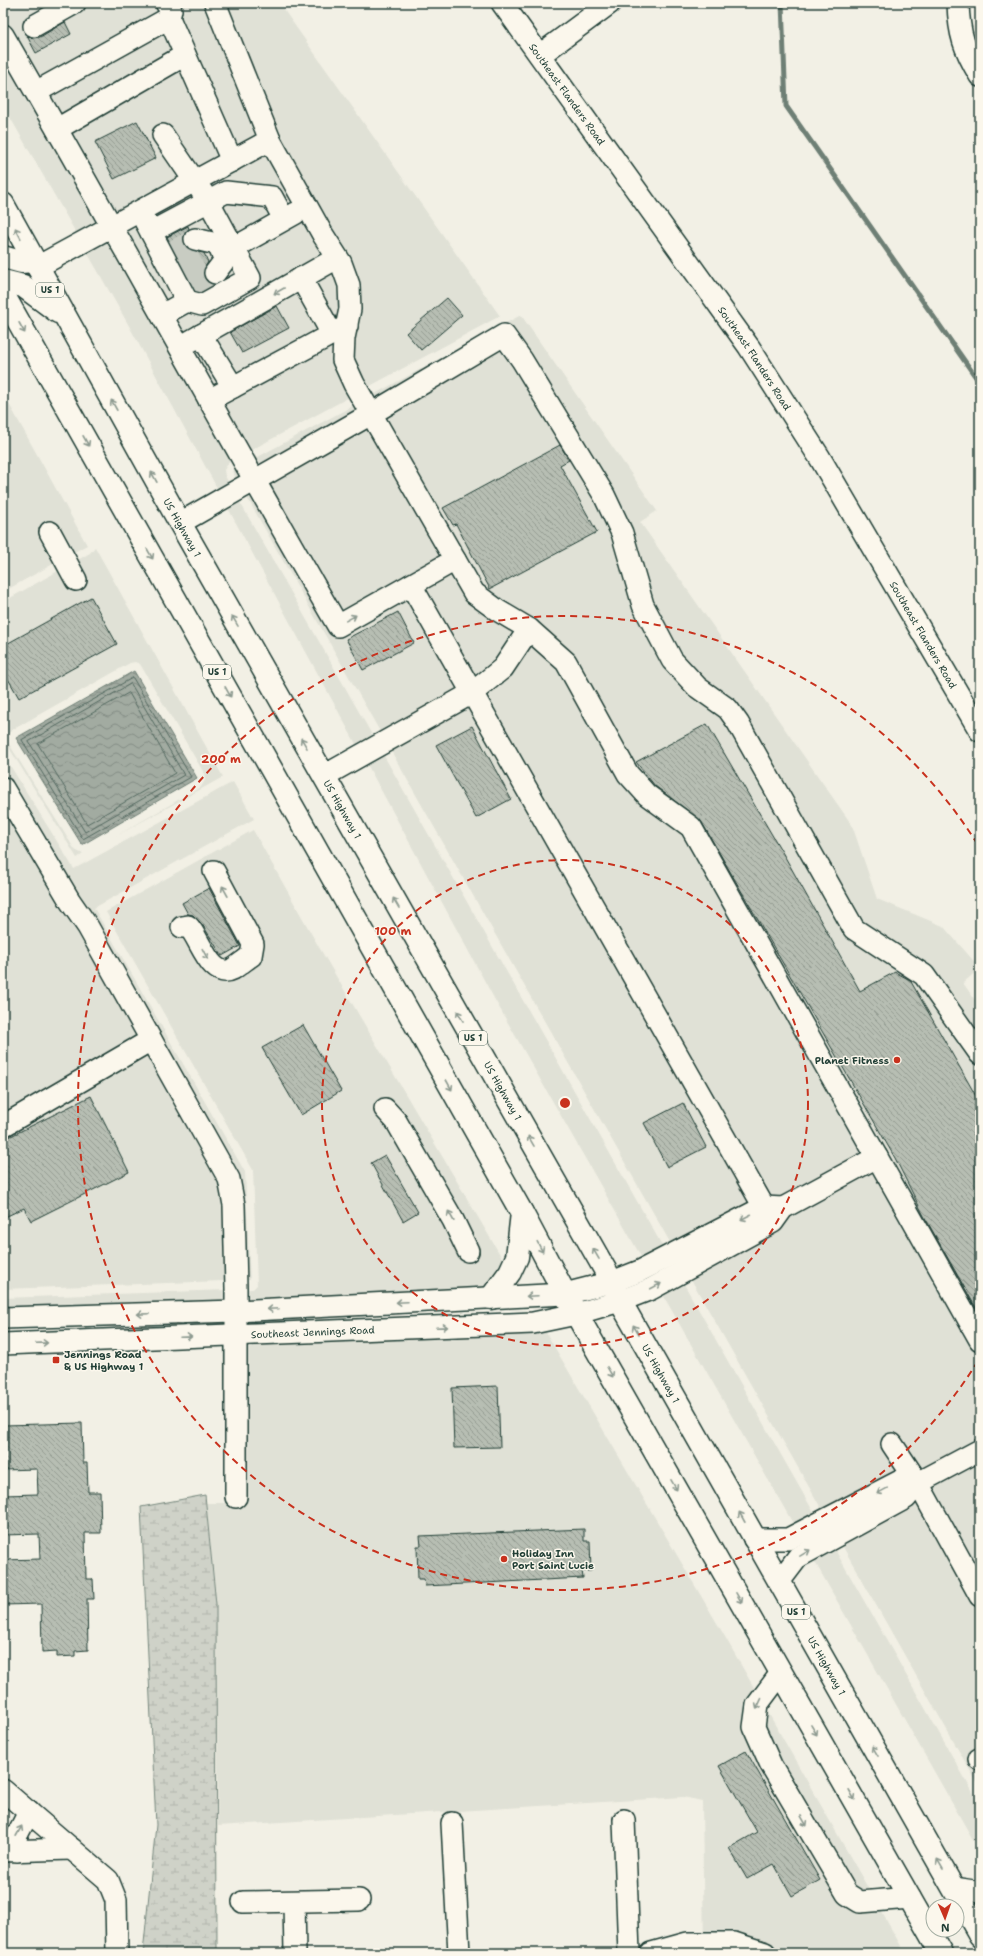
<svg xmlns="http://www.w3.org/2000/svg" width="983" height="1956" font-family="'Shantell Sans',sans-serif">
  <style>
    .built { fill: #e0e1d6 }
    .wetland { fill: url(#wetland-marsh); stroke: #77887e }
    .water { fill: url(#water-waves); stroke: #6e7f75 }
    .lines { fill: none; stroke-linecap: round; stroke-linejoin: round }
    .shore { stroke: #536960; stroke-width: 1 }
    .stream { stroke: #6e7f75; stroke-width: 5 }
    .building { fill: url(#building-back-hatch); stroke: #1f3d34 }
    .minor-tunnel { stroke: #c8ccc2; stroke-width: 21; stroke-dasharray: 21 10; stroke-linecap: butt }
    .minor-casing { stroke: #1f3d34; stroke-width: 24 }
    .major-casing { stroke: #1f3d34; stroke-width: 25 }
    .minor { stroke: #fbf7ec; stroke-width: 21 }
    .major { stroke: #fbf7ec; stroke-width: 22 }
    .oneway { stroke: #8d9a90 }
    .ring { fill: none; stroke: #c8321e; stroke-width: 2; stroke-dasharray: 7 5 }
    .poi-dot { fill: #c8321e; stroke: #fbf7ec; stroke-width: 1.5 }
    .labels { text-anchor: middle; stroke-width: 3; stroke-linejoin: round; paint-order: stroke }
    .shield { fill: #fbf7ec; stroke: #61756b; stroke-width: 1 }
    .shield-label { font-size: 9px; font-weight: bold; fill: #1f3d34 }
    .street-label { font-size: 10px; fill: #1f3d34; stroke: #fbf7ec }
    .poi-label { font-size: 10px; font-weight: bold; fill: #1f3d34; stroke: #fbf7ec; text-anchor: start }
    .centre { fill: #c8321e; stroke: #fbf7ec; stroke-width: 2 }
    .ring-label { font-size: 12px; text-anchor: middle; font-weight: bold; fill: #c8321e; stroke: #fbf7ec; stroke-width: 3; stroke-linejoin: round; paint-order: stroke }
  </style>
  <defs>
    <pattern id="wetland-marsh" width="20" height="14" patternUnits="userSpaceOnUse"><rect width="20" height="14" fill="#cfd2c8"/><path d="M1 5h8M5 5V1M11 12h8M15 12V8" fill="none" stroke="#b1b5ac"/></pattern>
    <pattern id="water-waves" width="16" height="10" patternUnits="userSpaceOnUse"><rect width="16" height="10" fill="#a2aba1"/><path d="M0 5q4-4 8 0t8 0" fill="none" stroke="#838c84"/></pattern>
    <pattern id="building-back-hatch" width="6" height="6" patternUnits="userSpaceOnUse"><rect width="6" height="6" fill="#b7beb3"/><path d="M-1 5l2 2M0 0l6 6M5-1l2 2" fill="none" stroke="#949c92"/></pattern>
  </defs>
  <rect width="100%" height="100%" fill="#f2f0e5"/>
  <filter id="ink" filterUnits="userSpaceOnUse"><feTurbulence type="fractalNoise" baseFrequency=".025" numOctaves="2"/><feDisplacementMap in="SourceGraphic" scale="8" xChannelSelector="R" yChannelSelector="G"/><feConvolveMatrix kernelMatrix="1 2 1 2 8 2 1 2 1" color-interpolation-filters="sRGB"/></filter>
  <g filter="url(#ink)">
    <!-- built -->
    <path class="built" d="M3,3h276l221,313 -271,146 -5,8 1,6 755,1329v47l-485,-852 -367,-676 -125,-219z
      M521,315l136,196 -17,11 212,303 25,74 66,27 37,42 -17,15 17,24v781l-748,-1317z
      M3,393l84,152 -84,47z
      M95,547l128,230 -109,60 87,-50 4,-7 -1,-7 -64,-109 -5,-2 -5,1 -118,67 -4,4 1,10 66,106 8,4 -6,4 -74,-120v-136l87,-49z
      M3,754l71,115 159,-87 21,37 -160,89 151,264 5,108 -247,9z
      M253,830l63,112 189,321 -18,26 -263,13 -221,6v-10l223,-8 27,-1 4,-4 -4,-115 -147,-258z
      M545,1331l179,304 181,318h-201l-2,-152 -19,-4 -465,29 -2,-222 -10,-101h19l-2,-158z"/>
    <!-- wetland -->
    <path class="wetland" d="M205,1495l11,109 1,349h-74l13,-128 -15,-318z"/>
    <!-- water -->
    <path class="water" d="M134,671l63,107 -115,67 -66,-107z"/>
    <g class="lines">
      <!-- shore -->
      <path class="shore" d="M133,678l58,99 -108,62 -61,-99z
        M131,684l53,91 -99,57 -56,-90z
        M129,693l46,80 -88,51 -49,-80z"/>
      <!-- stream -->
      <path class="stream" d="M782,3l4,103 194,277"/>
    </g>
    <!-- building -->
    <path class="building" d="M65,22l6,12 -35,19 -9,-17 6,2 7,-1z
      M137,121l19,37 -42,21 -19,-37z
      M188,226l1,3 -6,7 1,7 3,4 5,4 12,2 4,9 -5,9 1,6 3,5 6,3 -13,7 -4,-1 -29,-54z
      M447,298l15,17 -41,35 -15,-17z
      M277,306l12,22 -47,25 -12,-21z
      M560,445l9,15 -9,5 37,67 -107,57 -34,-65 -3,1 -10,-17z
      M91,597l26,47 -98,54 -16,-28v-24z
      M398,612l16,31 -51,27 -17,-31z
      M707,724l78,133 75,134 35,-19 15,8 70,123v212l-56,-99 -29,-58 -194,-337 -46,-35 -19,-24z
      M472,726l39,73 -35,19 -40,-73z
      M209,888l31,58 -18,10 -20,-32 -9,-9 -5,-1 -6,-11z
      M303,1025l38,66 -40,24 -39,-67z
      M91,1096l38,76 -98,49 -7,-13 -21,10v-78z
      M683,1103l23,44 -39,20 -23,-44z
      M385,1155l33,57 -15,9 -32,-58z
      M498,1386l2,61 -46,1 -2,-60z
      M82,1423l1,40h4l1,29h12l1,41h-16l1,46h7l1,20h-7l1,51 -13,1v5l-18,1v-6l-15,1 -1,-48 -38,1v-45l37,-1 -1,-25 -36,1v-40l35,-1 -1,-25 -34,1v-45z
      M584,1529v12h6l1,30h-9l1,7 -158,8 -1,-7h-6l-1,-33h4l-1,-10z
      M746,1751l74,129 -28,16 -18,-32 -27,15 -18,-31 28,-16 -38,-66z"/>
    <g class="lines">
      <!-- minor-tunnel -->
      <path class="minor-tunnel" d="M173,251l22,-12
        M182,268l23,-12
        M192,285l23,-12"/>
      <!-- minor casing -->
      <g class="minor-casing">
        <g id="minor">
          <path d="M215,3l55,137 53,95 18,28 8,22 1,24 -6,29 -1,22 11,24 120,209 23,17 32,19 37,33 62,112 19,21 44,32 289,513"/>
          <path id="s1" d="M502,3l247,344 71,111 160,273"/>
          <path d="M958,3c1,31 6,46 22,73"/>
          <path d="M169,18l63,143"/>
          <path d="M34,26l41,-23"/>
          <path d="M3,35c113,196 221,395 335,591l117,-66"/>
          <path d="M540,55l70,-52"/>
          <path d="M36,92l133,-74 2,-8 -5,-7"/>
          <path d="M57,129l128,-74"/>
          <path d="M145,221l42,80"/>
          <path d="M151,232l75,-40 46,5 12,22"/>
          <path d="M195,239l39,9 62,-35"/>
          <path d="M37,267l233,-127"/>
          <path d="M215,273l19,-25 -13,4"/>
          <path d="M301,278l31,56"/>
          <path d="M162,315l25,-14 15,4 48,-27 -41,-76 -46,-67"/>
          <path d="M201,335l32,52"/>
          <path d="M180,347l157,-89"/>
          <path d="M209,400l138,-74"/>
          <path d="M180,523l191,-109 133,-79 18,25 82,135 18,38 21,72 29,55 25,27 31,22 10,14 116,206 70,46 56,79"/>
          <path d="M50,532l26,48"/>
          <path d="M411,585l353,622"/>
          <path d="M324,776l148,-83 31,-25 26,-39"/>
          <path d="M3,788l67,113 18,26 141,252 5,26 2,83v209"/>
          <path d="M182,927l6,-1c12,11 22,55 45,43 6,-4 12,-9 18,-13l2,-12 -39,-73"/>
          <path d="M385,1109l11,12 57,99 15,31"/>
          <path d="M3,1126l148,-86"/>
          <path d="M3,1318l233,-7 329,-17 47,-12 28,-11 124,-64 19,1"/>
          <path id="s2" d="M3,1344l530,-21 43,-9 44,-13 31,-12 122,-67 10,-14 94,-51"/>
          <path d="M892,1444l26,39 62,113"/>
          <path d="M754,1539h34l112,-58 18,2"/>
          <path d="M779,1582l19,-25 108,-59 12,-15 62,-33"/>
          <path d="M781,1673l-24,32 -3,22 17,38 76,129 13,8 50,-4"/>
          <path d="M979,1759h1"/>
          <path d="M3,1790l105,90 8,20 1,53"/>
          <path d="M624,1820l5,133"/>
          <path d="M452,1823l7,130"/>
          <path d="M3,1851l69,-2"/>
          <path d="M17,1851l-1,-14 13,-25"/>
          <path d="M954,1888l26,4"/>
          <path d="M243,1902l116,-2"/>
          <path d="M294,1902l1,51"/>
          <path d="M651,1953l36,-10h47l31,10"/>
        </g>
      </g>
      <!-- major casing -->
      <g class="major-casing">
        <g id="major">
          <path id="s3" d="M3,204l177,319 432,759 8,19 360,634"/>
          <path d="M3,257l18,5 13,-1"/>
          <path d="M3,281l20,5 35,26"/>
          <path d="M3,294l519,919 43,81 376,659"/>
          <path d="M491,1298l19,-26 7,-15 5,-44"/>
        </g>
      </g>
      <!-- minor -->
      <use href="#minor" class="minor"/>
      <!-- major -->
      <use href="#major" class="major"/>
    </g>
    <!-- one-way arrows -->
    <defs><path id="oneway-shaft" d="M-6 0H5M1.5-3L5.5 0L1.5 3" fill="none" stroke-width="1.6" stroke-linecap="round" stroke-linejoin="round"/></defs>
    <g class="oneway">
      <use href="#oneway-shaft" transform="translate(18 233) rotate(-118)"/>
      <use href="#oneway-shaft" transform="translate(279 291) rotate(150)"/>
      <use href="#oneway-shaft" transform="translate(22 328) rotate(61)"/>
      <use href="#oneway-shaft" transform="translate(114 405) rotate(-119)"/>
      <use href="#oneway-shaft" transform="translate(86 441) rotate(61)"/>
      <use href="#oneway-shaft" transform="translate(154 477) rotate(-119)"/>
      <use href="#oneway-shaft" transform="translate(150 554) rotate(61)"/>
      <use href="#oneway-shaft" transform="translate(351 618) rotate(-29)"/>
      <use href="#oneway-shaft" transform="translate(235 621) rotate(-120)"/>
      <use href="#oneway-shaft" transform="translate(228 692) rotate(61)"/>
      <use href="#oneway-shaft" transform="translate(304 743) rotate(-120)"/>
      <use href="#oneway-shaft" transform="translate(225 891) rotate(-119)"/>
      <use href="#oneway-shaft" transform="translate(396 903) rotate(-120)"/>
      <use href="#oneway-shaft" transform="translate(205 954) rotate(62)"/>
      <use href="#oneway-shaft" transform="translate(460 1016) rotate(-120)"/>
      <use href="#oneway-shaft" transform="translate(449 1085) rotate(61)"/>
      <use href="#oneway-shaft" transform="translate(531 1141) rotate(-120)"/>
      <use href="#oneway-shaft" transform="translate(451 1216) rotate(-119)"/>
      <use href="#oneway-shaft" transform="translate(746 1217) rotate(153)"/>
      <use href="#oneway-shaft" transform="translate(540 1247) rotate(62)"/>
      <use href="#oneway-shaft" transform="translate(596 1254) rotate(-120)"/>
      <use href="#oneway-shaft" transform="translate(656 1286) rotate(-28)"/>
      <use href="#oneway-shaft" transform="translate(532 1296) rotate(177)"/>
      <use href="#oneway-shaft" transform="translate(402 1302) rotate(177)"/>
      <use href="#oneway-shaft" transform="translate(273 1309) rotate(177)"/>
      <use href="#oneway-shaft" transform="translate(143 1314) rotate(178)"/>
      <use href="#oneway-shaft" transform="translate(442 1327) rotate(-2)"/>
      <use href="#oneway-shaft" transform="translate(636 1330) rotate(-120)"/>
      <use href="#oneway-shaft" transform="translate(186 1337) rotate(-2)"/>
      <use href="#oneway-shaft" transform="translate(42 1343) rotate(-2)"/>
      <use href="#oneway-shaft" transform="translate(610 1372) rotate(60)"/>
      <use href="#oneway-shaft" transform="translate(674 1485) rotate(60)"/>
      <use href="#oneway-shaft" transform="translate(882 1491) rotate(151)"/>
      <use href="#oneway-shaft" transform="translate(742 1517) rotate(-119)"/>
      <use href="#oneway-shaft" transform="translate(805 1553) rotate(-31)"/>
      <use href="#oneway-shaft" transform="translate(739 1598) rotate(60)"/>
      <use href="#oneway-shaft" transform="translate(759 1704) rotate(115)"/>
      <use href="#oneway-shaft" transform="translate(814 1730) rotate(59)"/>
      <use href="#oneway-shaft" transform="translate(875 1751) rotate(-120)"/>
      <use href="#oneway-shaft" transform="translate(852 1795) rotate(61)"/>
      <use href="#oneway-shaft" transform="translate(804 1821) rotate(60)"/>
      <use href="#oneway-shaft" transform="translate(19 1831) rotate(-61)"/>
      <use href="#oneway-shaft" transform="translate(940 1864) rotate(-120)"/>
    </g>
  </g>
  <!-- distance rings -->
  <g class="ring">
    <circle cx="565" cy="1103" r="243"/>
    <path d="M978 1361A487 487 0 1 1 978 845"/>
  </g>
  <!-- markers -->
  <g class="poi-dot">
    <circle cx="897" cy="1060" r="4"/>
    <rect x="52" y="1356" width="8" height="8" rx="2"/>
    <circle cx="504" cy="1559" r="4"/>
  </g>
  <g class="labels">
    <!-- shield labels -->
    <g class="shield">
      <rect x="36" y="283" width="28" height="14" rx="3"/>
      <rect x="203" y="665" width="28" height="14" rx="3"/>
      <rect x="459" y="1031" width="28" height="14" rx="3"/>
      <rect x="782" y="1605" width="28" height="14" rx="3"/>
    </g>
    <g class="shield-label">
      <text x="50" y="293">US 1</text>
      <text x="217" y="675">US 1</text>
      <text x="473" y="1041">US 1</text>
      <text x="796" y="1615">US 1</text>
    </g>
    <!-- street labels -->
    <g class="street-label">
      <text dy="4" stroke="none"><textPath href="#s1" startOffset="112">Southeast Flanders Road</textPath></text>
      <text dy="4" stroke="none"><textPath href="#s1" startOffset="436">Southeast Flanders Road</textPath></text>
      <text dy="4" stroke="none"><textPath href="#s3" startOffset="370">US Highway 1</textPath></text>
      <text dy="4" stroke="none"><textPath href="#s1" startOffset="760">Southeast Flanders Road</textPath></text>
      <text dy="4" stroke="none"><textPath href="#s3" startOffset="694">US Highway 1</textPath></text>
      <text dy="4" stroke="none"><textPath href="#s3" startOffset="1018">US Highway 1</textPath></text>
      <text dy="4" stroke="none"><textPath href="#s2" startOffset="310">Southeast Jennings Road</textPath></text>
      <text dy="4" stroke="none"><textPath href="#s3" startOffset="1342">US Highway 1</textPath></text>
      <text dy="4" stroke="none"><textPath href="#s3" startOffset="1678">US Highway 1</textPath></text>
    </g>
    <!-- poi labels -->
    <g class="poi-label">
      <text x="889" y="1064" text-anchor="end">Planet Fitness</text>
      <text x="64" y="1358">Jennings Road<tspan x="64" dy="12">&amp; US Highway 1</tspan></text>
      <text x="512" y="1557">Holiday Inn<tspan x="512" dy="12">Port Saint Lucie</tspan></text>
    </g>
  </g>
  <circle cx="565" cy="1103" r="6" class="centre"/>
  <g class="ring-label">
    <text x="221" y="763">200 m</text>
    <text x="393" y="935">100 m</text>
  </g>
  <!-- margin -->
  <rect width="983" height="1956" fill="none" stroke="#fbf7ec" stroke-width="16"/>
  <rect x="8" y="8" width="967" height="1940" fill="none" stroke="#1f3d34" stroke-width="1.5" filter="url(#ink)"/>
  <!-- north arrow -->
  <g transform="translate(945 1918) rotate(178)"><circle r="19" fill="#fbf7ec" stroke="#a3ada2"/>
  <path d="M0-3L7 15L0 10L-7 15Z" fill="#c8321e"/>
  <text y="-6" font-size="11" font-weight="bold" text-anchor="middle" fill="#1f3d34">N</text>
  </g>
</svg>
